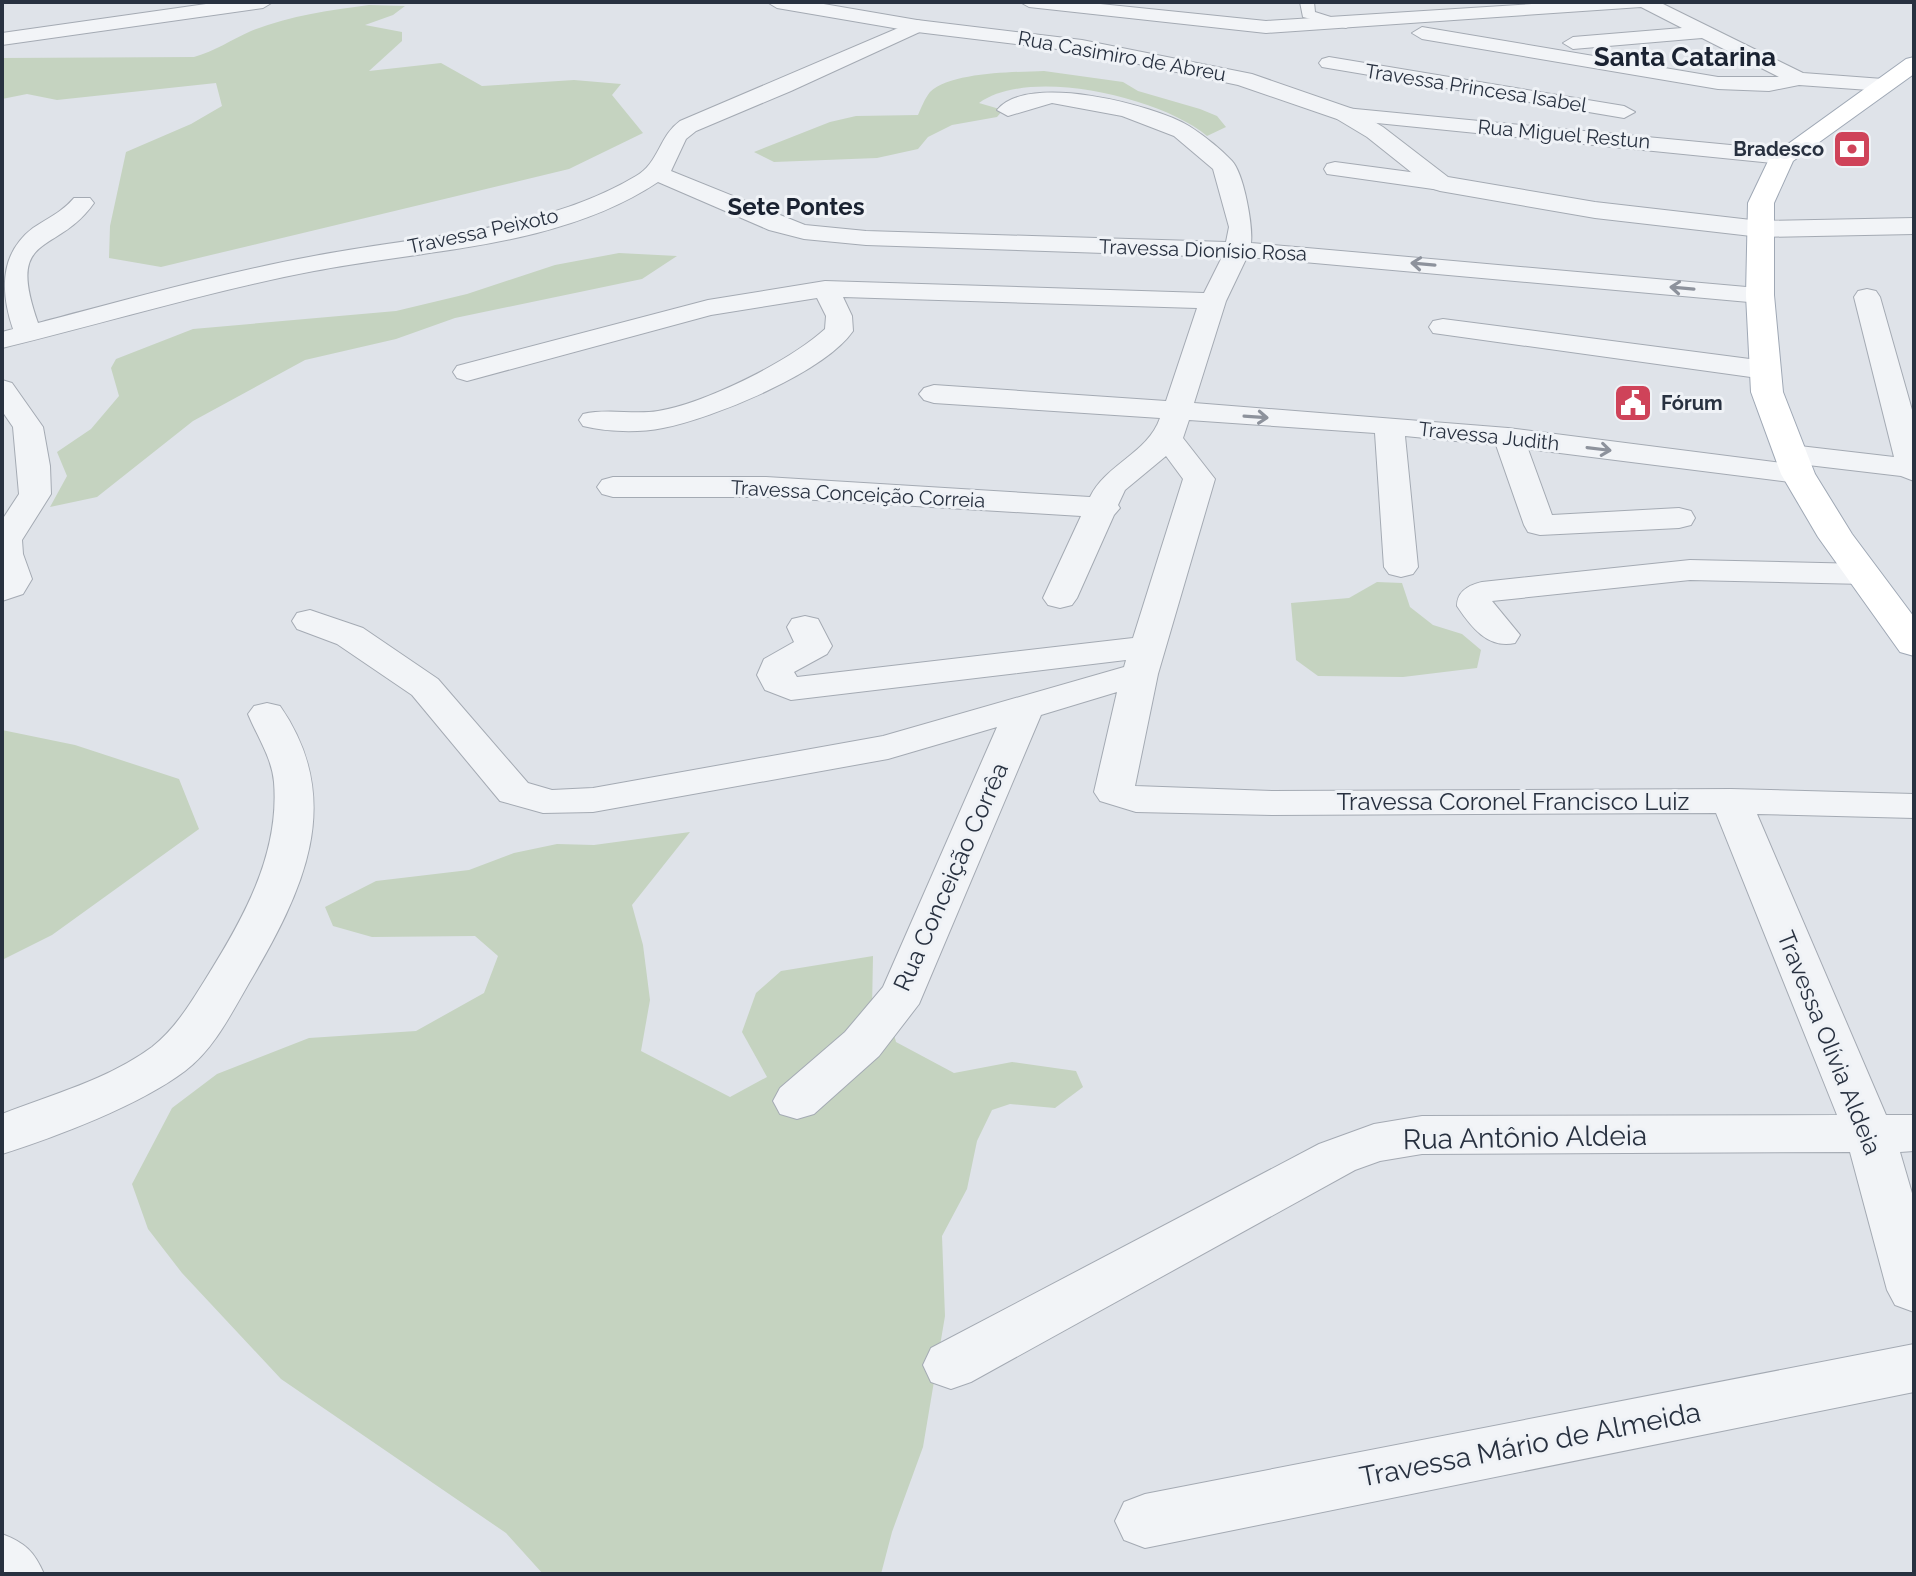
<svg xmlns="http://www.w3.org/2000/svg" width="1916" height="1576" font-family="Raleway,sans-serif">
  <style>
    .green { fill: #c5d3c0 }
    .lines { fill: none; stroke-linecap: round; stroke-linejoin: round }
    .pedestrian-casing { stroke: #a4aab3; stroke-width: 2 }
    .minor-casing { stroke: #a4aab3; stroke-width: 2 }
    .tertiary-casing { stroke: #a4aab3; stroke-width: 2 }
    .primary-casing { stroke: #9fa8b5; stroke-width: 2 }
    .pedestrian { fill: #f2f4f7; fill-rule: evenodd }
    .minor { fill: #f2f4f7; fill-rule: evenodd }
    .tertiary { fill: #f2f4f7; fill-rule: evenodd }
    .primary { fill: #fff; fill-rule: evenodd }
    .oneway { stroke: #8d929c }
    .labels { text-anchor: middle; stroke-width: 6; stroke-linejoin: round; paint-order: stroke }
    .far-street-label { font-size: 20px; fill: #283140; stroke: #eff2f6 }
    .far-poi-label { font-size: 20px; font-weight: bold; fill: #283140; stroke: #eff2f6; text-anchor: end }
    .far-quarter-label { font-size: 24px; font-weight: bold; fill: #1a2231; stroke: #eff2f6 }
    .street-label { font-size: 24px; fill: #283140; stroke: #eff2f6 }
    .far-district-label { font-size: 26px; font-weight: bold; fill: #1a2231; stroke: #eff2f6 }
    .near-street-label { font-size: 28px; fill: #283140; stroke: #eff2f6 }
  </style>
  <rect width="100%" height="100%" fill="#dfe3e9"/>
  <!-- green -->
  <path class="green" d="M369,5l36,1 -12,9 -28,10 37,7v9l-33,30 72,-8 41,23 92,-6 47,4 -9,11 31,38 -74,36 -408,98 -52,-9 1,-32 16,-74 65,-28 31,-18 -6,-23 -159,17 -30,-6 -25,5v-41l192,-1c21,-6 37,-17 57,-26 37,-15 79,-21 118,-26z
    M1044,71l79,11 15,9 62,18 17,7 9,11 -19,9c-45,-38 -177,-70 -228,-33l24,7 -6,7 -45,8 -24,12 -10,12 -41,9 -103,4 -20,-10 76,-30 26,-6 62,-1c3,-7 7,-17 12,-23 21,-20 86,-20 114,-21z
    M619,253l58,3 -35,23 -187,39 -59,21 -91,21 -112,61 -96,76 -47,10 17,-31 -10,-24 34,-23 28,-33 -8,-28 5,-9 77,-30 203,-18 71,-17 88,-29z
    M1377,582l25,1 8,24 23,18 29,9 19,16 -4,18 -74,9 -85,-1 -22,-16 -5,-57 58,-5z
    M2,730l73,15 104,34 20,50 -147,106 -50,25z
    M690,832l-58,73 11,40 7,55 -9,51 89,46 37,-20 -25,-45 14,-39 25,-22 92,-15 -1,53 20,18 4,15 58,31 58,-11 64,9 7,16 -28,21 -45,-4 -18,6 -15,31 -10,48 -25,47 3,80 -22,131 -31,85 -11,42h-338l-37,-41 -225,-154 -99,-106 -34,-44 -16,-45 40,-76 45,-34 92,-36 107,-7 68,-38 14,-37 -23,-20 -103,1 -39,-11 -8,-19 51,-26 93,-11 45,-17 43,-9 37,1z"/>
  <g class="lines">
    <!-- pedestrian casing -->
    <g class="pedestrian-casing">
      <path id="pedestrian" d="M1300,2h14l1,10 38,12 -7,4 -43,-11z"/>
    </g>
    <!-- minor casing -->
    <g class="minor-casing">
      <path id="minor" d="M1020,2h61l185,19 298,-19h95l144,71 80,6 10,6 -10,6 -84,-6 -30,6 -51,-2 -296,-50 -10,-6 10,-6 296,50h61l-77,-39 -129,11 -10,-6 10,-6 109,-9 -41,-21 -375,26 -237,-26z
        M917,20l7,2 2,4 -2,4 -133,61 -95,40 -10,8 -15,32 134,54 61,6 360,11 3,-15 -16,-58 -39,-33 -52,-20 -70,-13 -44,13 -11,-6c30,-38 157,-5 192,16 14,9 32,23 43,35 12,13 21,65 19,82l518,46 4,6 -4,6 -9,2 -513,-46 -21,44 -32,102 314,25 290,37 11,2 5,7 -5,7 -11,2 -270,-34 24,66 127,-7 12,3 4,7 -4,7 -12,3 -139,7 -12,-3 -4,-7 -28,-80 -91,-9 13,131 -5,7 -12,3 -12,-3 -5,-7 -9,-134 -186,-13 -6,18 32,41 -57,195 -23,112 137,5 459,-2 183,5v24l-157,-4 129,301h28v36l-14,1 14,48v112l-19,-7 -8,-15 -37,-138 -428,2 -42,7 -25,9 -384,212 -20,7 -20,-7 -8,-17 8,-17 388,-204 55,-20 48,-8 415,-1 -121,-302 -444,2 -136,-3 -36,-11 -6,-9 23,-100 -76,23 -122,289 -40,52 -65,58 -17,5 -17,-5 -7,-13 7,-13 65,-56 38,-45 114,-260 -109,32 -295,53 -50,1 -43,-12 -88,-106 -75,-51 -40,-15 -5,-8 5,-8 13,-3 53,18 75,51 90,104 24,7 41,-2 290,-52 241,-69 2,-7 -335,40 -26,-10 -8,-15 7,-16 30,-17 -7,-15 5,-8 13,-3 13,3 14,27 -5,8 -33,18 3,5 336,-39 50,-159 -17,-23 -41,34 -7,15 2,3 -6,7 -37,83 -5,7 -12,3 -12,-3 -5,-7 38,-82 -315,-19h-153l-11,-3 -5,-7 5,-7 11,-3h153l324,20c16,-33 58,-44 70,-79l-226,-15 -10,-3 -5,-6 5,-6 10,-3 232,16 31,-93 -354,-11 9,19 1,15c-29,42 -140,87 -190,97 -25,5 -55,4 -80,-2l-4,-6 4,-6c25,-6 50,1 75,-3 48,-8 132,-50 167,-82l1,-13 -9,-18 -106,17 -244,66 -10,-3 -4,-6 4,-6 251,-66 117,-19 379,12 18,-36 -356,-12 -62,-6 -35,-9 -111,-48c-99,66 -231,67 -344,89 -105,20 -209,52 -312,77v-16l11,-3c-13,-38 -13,-76 20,-101 15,-10 29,-16 41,-30h16l4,5c-38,54 -89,27 -56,120 91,-24 183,-50 276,-67 107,-21 226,-23 322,-80 23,-13 23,-40 44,-55z
        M1329,57l295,49 11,6 -11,6 -302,-51 -3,-4 3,-4z
        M1345,108l437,42 8,2 3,5 -3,5 -8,2 -445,-45 -3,-5 3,-5z
        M1335,162l105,14 8,2 4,5 -4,5 -8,2 -113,-16 -3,-5 3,-5z
        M1867,289l9,2 4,6 34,120v64l-13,-5 -110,-13 -11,-2 -4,-7 4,-7 11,-2 103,12 -40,-160 4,-6z
        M1443,319l322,42 10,3 4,6 -4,6 -10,3 -332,-46 -4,-6 4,-6z
        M2,380l10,3 31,44 7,39 1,28 -29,46 1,14 9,25 -9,15 -21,7v-81l17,-26 -6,-67 -11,-16z
        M1690,560l174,4 12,3 5,7 -5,7 -12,3 -174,-4 -198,21 28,34 -5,8c-27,6 -44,-16 -58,-37 0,-15 12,-21 25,-24z
        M267,703l13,3c67,96 22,187 -31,277 -18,31 -35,66 -64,88 -45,34 -129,66 -183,83v-40c51,-20 105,-34 150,-67 23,-18 38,-43 53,-67 37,-59 75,-125 69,-198 -2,-24 -17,-46 -26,-68l6,-8z
        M1914,1344v48l-769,156 -21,-8 -9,-19 9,-19 21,-8z
        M2,1534c23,9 32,17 42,40h-42z"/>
    </g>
    <!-- tertiary casing -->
    <g class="tertiary-casing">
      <path id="tertiary" d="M220,2h53l-10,6 -261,37v-12z
        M767,2h45l105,18 165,20 170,34 101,35 30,18 65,50 147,25 165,19 154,-3v16l-154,3 -165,-19 -155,-27 -9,-3 -64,-51 -30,-18 -99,-34 -156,-33 -165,-20 -140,-24z"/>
    </g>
    <!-- primary casing -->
    <g class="primary-casing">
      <path id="primary" d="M1914,57v17l-121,87 -19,42v92l9,97 32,82 37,60 62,83v39l-14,-4 -82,-115 -37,-63 -30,-82 -5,-97 2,-92 22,-46 136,-98z"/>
    </g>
    <!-- pedestrian -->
    <use href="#pedestrian" class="pedestrian"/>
    <!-- minor -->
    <use href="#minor" class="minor"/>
    <!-- tertiary -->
    <use href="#tertiary" class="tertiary"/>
    <!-- primary -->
    <use href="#primary" class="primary"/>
  </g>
  <!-- one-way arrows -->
  <defs><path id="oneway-shaft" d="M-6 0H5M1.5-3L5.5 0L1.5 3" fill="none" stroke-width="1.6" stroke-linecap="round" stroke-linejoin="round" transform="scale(2)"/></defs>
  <g class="oneway">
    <use href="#oneway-shaft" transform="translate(1423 264) rotate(-175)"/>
    <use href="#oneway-shaft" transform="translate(1682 288) rotate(-175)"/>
    <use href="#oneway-shaft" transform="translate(1256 417) rotate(4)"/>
    <use href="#oneway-shaft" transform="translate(1599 449) rotate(7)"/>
  </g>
  <!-- icons -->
  <defs>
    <g id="bank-square" transform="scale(2)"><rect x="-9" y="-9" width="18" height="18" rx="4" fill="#cf4359" stroke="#eff2f6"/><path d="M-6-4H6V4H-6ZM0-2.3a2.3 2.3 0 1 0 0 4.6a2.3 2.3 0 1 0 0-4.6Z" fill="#fff"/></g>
    <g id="civic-square" transform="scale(2)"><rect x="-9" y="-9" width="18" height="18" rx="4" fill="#cf4359" stroke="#eff2f6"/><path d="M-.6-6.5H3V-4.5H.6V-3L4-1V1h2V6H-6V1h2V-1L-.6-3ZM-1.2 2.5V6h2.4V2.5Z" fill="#fff"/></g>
  </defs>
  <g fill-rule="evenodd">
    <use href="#bank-square" x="1852" y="149"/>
    <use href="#civic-square" x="1633" y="403"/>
  </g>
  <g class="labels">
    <!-- far-street labels -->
    <g class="far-street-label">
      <text transform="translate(1122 56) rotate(10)" y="7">Rua Casimiro de Abreu</text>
      <text transform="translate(1476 88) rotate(9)" y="7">Travessa Princesa Isabel</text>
      <text transform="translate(1564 134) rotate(5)" y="7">Rua Miguel Restun</text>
      <text transform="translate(483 231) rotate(-12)" y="7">Travessa Peixoto</text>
      <text transform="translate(1203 250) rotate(2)" y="7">Travessa Dionísio Rosa</text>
      <text transform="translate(1489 436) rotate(6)" y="7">Travessa Judith</text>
      <text transform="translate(858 494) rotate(3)" y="7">Travessa Conceição Correia</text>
    </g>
    <!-- far-poi labels -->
    <g class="far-poi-label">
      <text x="1824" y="156">Bradesco</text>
      <text x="1661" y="410" text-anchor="start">Fórum</text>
    </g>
    <!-- far-quarter labels -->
    <g class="far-quarter-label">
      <text x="796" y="215">Sete Pontes</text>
    </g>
    <!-- street labels -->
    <g class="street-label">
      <text x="1513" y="810">Travessa Coronel Francisco Luiz</text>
      <text transform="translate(951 877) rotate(-66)" y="8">Rua Conceição Corrêa</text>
      <text transform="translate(1829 1043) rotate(68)" y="8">Travessa Olívia Aldeia</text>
    </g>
    <!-- far-district labels -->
    <g class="far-district-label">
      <text x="1685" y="66">Santa Catarina</text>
    </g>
    <!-- near-street labels -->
    <g class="near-street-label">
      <text transform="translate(1525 1137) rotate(-1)" y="10">Rua Antônio Aldeia</text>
      <text transform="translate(1530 1444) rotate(-11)" y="10">Travessa Mário de Almeida</text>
    </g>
  </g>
  <!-- border -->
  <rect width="1916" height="1576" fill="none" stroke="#283140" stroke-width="8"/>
</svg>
